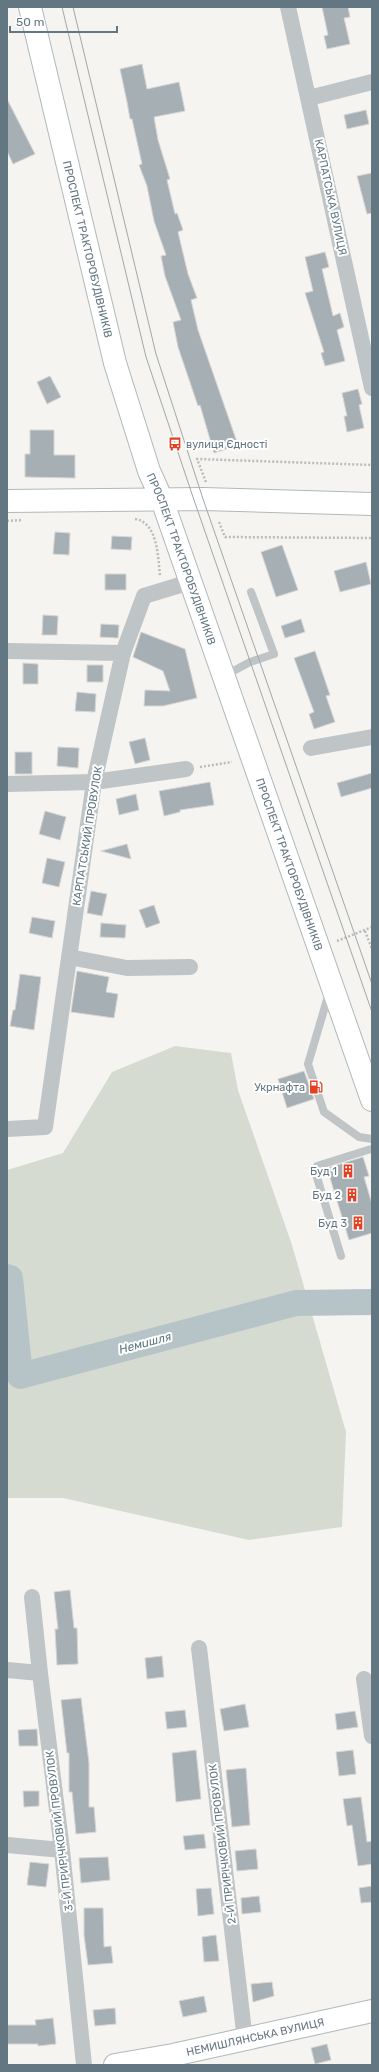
<svg xmlns="http://www.w3.org/2000/svg" width="379" height="2072" font-family="Rubik,sans-serif">
  <style>
    .green { fill: #d6dbd1 }
    .lines { fill: none; stroke-linecap: round; stroke-linejoin: round }
    .river { stroke: #b7c4c7; stroke-width: 26 }
    .building { fill: #a6b0b4; stroke: #d6d5d3 }
    .secondary-casing { stroke: #b1b8bb; stroke-width: 24 }
    .path { stroke: #b9bcbe; stroke-width: 2.5; stroke-dasharray: 2 2; stroke-linecap: butt }
    .lane { stroke: #bfc4c6; stroke-width: 8 }
    .street { stroke: #bfc4c6; stroke-width: 16 }
    .secondary { stroke: #fff; stroke-width: 22 }
    .tram { stroke: #a0a7ac; stroke-width: 1 }
    .labels { text-anchor: middle; stroke-width: 4; stroke-linejoin: round; paint-order: stroke }
    .street-label { font-size: 11px; fill: #637782; stroke: #fff }
    .poi-label { font-size: 11px; fill: #637782; stroke: #fff; text-anchor: end }
    .water-label { font-size: 12px; font-style: italic; fill: #5f797f; stroke: #fff }
  </style>
  <rect width="100%" height="100%" fill="#f5f4f0"/>
  <!-- green -->
  <path class="green" d="M175,1046l56,7 7,37 54,155 54,187 -4,95 -93,13 -186,-42h-56v-328l56,-17 49,-81z"/>
  <g class="lines">
    <!-- river -->
    <path class="river" d="M7,1277l3,1 10,98 276,-73 76,-1"/>
  </g>
  <!-- building -->
  <path class="building" d="M322,7h26l2,10 -6,1 6,26 -23,5 -3,-13 4,-1z
    M142,64l5,25 32,-7 6,29 -31,6 4,23 12,39 -3,1 8,34 2,-1 6,17 -5,2 10,42 9,24 -6,2 7,30 40,115 -24,8 -14,-48 -2,1 -20,-59 -5,-25 8,-2 -16,-44 -4,-20 5,-1 -12,-34 -7,-35 -8,-21 3,-1 -10,-45h-2l-3,-17 -7,-33z
    M7,99l28,55 -22,10 -6,-13z
    M366,110l3,14 -22,5 -3,-14z
    M372,173v40l-5,1 -10,-38z
    M325,252l4,15 -7,2 11,47 7,-3 4,14 -7,3 8,31 -20,5 -4,-13 3,-1 -19,-59 8,-2 -8,-34z
    M50,376l11,21 -14,7 -10,-22z
    M358,389l4,15 -3,1 5,23 -17,4 -3,-16h3l-5,-23z
    M30,430h24v25h21v23l-50,-1v-23h5z
    M55,532l15,1 -1,22 -16,-1z
    M112,536l20,1 -1,13 -20,-1z
    M282,545l16,45 -22,7 -15,-45z
    M366,562l5,22 -31,8 -6,-21z
    M105,574h21v16h-21z
    M43,615l15,1 -1,19h-15z
    M301,619l4,13 -20,6 -4,-12z
    M101,624l18,1 -1,13 -18,-1z
    M141,632l44,17 12,49 -34,8h-19l1,-16 25,1 -7,-20 -30,-14z
    M315,651l15,44 -4,1 9,26 -21,7 -5,-15 5,-2 -20,-54z
    M23,663l15,1v20h-15z
    M87,665h16v17h-16z
    M77,692l19,2 -1,18 -20,-1z
    M145,738l5,22 -15,4 -6,-22z
    M58,747l21,1 -1,20 -21,-2z
    M15,752h17v22h-17z
    M372,773v15l-31,9 -4,-14z
    M210,782l4,23 -34,5v2l-16,4 -5,-25z
    M136,794l3,16 -20,5 -3,-16z
    M45,811l21,6 -6,23 -21,-6z
    M127,844l4,15 -30,-8z
    M47,858l18,4 -6,25 -17,-4z
    M91,891l16,3 -5,22 -15,-3z
    M154,905l6,18 -14,5 -7,-18z
    M32,917l23,4 -3,17 -23,-5z
    M101,923l25,2 -1,13 -25,-1z
    M77,971l32,6 -3,15 12,2 -4,24 -43,-6z
    M20,974l21,3 -7,53 -24,-4 3,-16h2z
    M304,1071l10,28 -27,9 -9,-29z
    M363,1157l6,19 -5,1 8,27v29l-23,7 -22,-72z
    M70,1590l4,38h3l1,36 -21,1 -2,-36h3l-4,-37z
    M162,1656l2,21 -17,2 -2,-21z
    M81,1698l8,65v44h5l2,25 -20,2 -4,-42h-3v-39h-2l-6,-53z
    M245,1704l4,23 -25,4 -4,-22z
    M185,1710l2,17 -20,2 -2,-17z
    M355,1711l3,16 -21,3 -2,-16z
    M37,1729l1,17h-19l-1,-16z
    M196,1750l5,49 -25,3 -4,-49z
    M353,1750l3,24 -17,2 -3,-24z
    M246,1768l4,57 -18,2 -6,-57z
    M23,1791h16v15l-15,1z
    M361,1797l6,45 5,-1v23l-14,2 -6,-41 -5,1 -4,-27z
    M204,1834l2,14 -21,2 -2,-14z
    M256,1849l2,20 -21,2 -2,-20z
    M108,1857l2,23 -29,3 -2,-25z
    M30,1862l19,2 -3,23 -19,-2z
    M372,1886v16l-11,1 -2,-15z
    M211,1888l3,26 -16,2 -2,-27z
    M259,1896l2,16 -19,2 -1,-16z
    M84,1908h19l1,39 7,-1 2,17 -25,2 -4,-30z
    M216,1935l3,26 -15,1 -2,-25z
    M272,1982l2,14 -21,6 -2,-18z
    M204,1996l3,16 -24,5 -4,-16z
    M115,2008l1,16 -21,2 -2,-16z
    M53,2018l3,26 -18,2v-2h-31v-19h29l-1,-5z
    M327,2044l4,16 -16,4 -4,-16z"/>
  <g class="lines">
    <!-- secondary casing -->
    <g class="secondary-casing">
      <g id="secondary">
        <path id="s1" d="M30,7l85,356 34,108 13,29 210,600"/>
        <path d="M7,501l196,-2 169,5"/>
        <path id="s2" d="M115,2065l58,-10 199,-44"/>
      </g>
    </g>
    <!-- path -->
    <path class="path" d="M206,482l-9,-23 175,6
      M135,519c23,3 23,39 25,57
      M7,521l15,-1
      M219,522l6,15 147,1
      M200,767l32,-5
      M365,931l7,18
      M337,941l35,-14"/>
    <!-- lane -->
    <path class="lane" d="M224,676l26,-14 24,-8 -23,-62
      M329,993l-21,71 16,48 35,25 13,2
      M341,1256l-26,-85 2,-5 54,-17"/>
    <!-- street -->
    <path class="street" d="M288,7l84,381
      M309,98l63,-16
      M7,651l116,2
      M311,748l61,-11
      M7,784l87,-2 92,-13
      M69,957l58,11 63,-1
      M7,1129l38,-2 49,-345 29,-129 21,-57 46,-14
      M32,1597l8,76 22,177 22,215
      M199,1648l46,392
      M7,1670l33,3
      M364,1679l8,57
      M7,1845l55,5"/>
    <!-- secondary -->
    <use href="#secondary" class="secondary"/>
    <!-- tram -->
    <path class="tram" d="M62,7l84,350 48,143 178,512
      M73,7l83,347 47,145 169,485"/>
  </g>
  <!-- icons -->
  <defs>
    <g id="bus-bare" transform="scale(1.08)"><path d="M-5-6H5V4H4V6H2V4H-2V6H-4V4H-5ZM-3.5-4V0h7V-4ZM-3.5 1.2v1.5H-2V1.2ZM2 1.2v1.5H3.5V1.2Z" fill="#e33f22" stroke="#fff" stroke-width="2.5" paint-order="stroke"/></g>
    <g id="fuel-bare" transform="scale(1.08)"><path d="M-5.5-6h7V0h2V4h1.3V-2.5L3-4.5l.8-.8L6-3V5H2.5V1h-1V6h-7ZM-4.2-4.7v3.2H.2V-4.7Z" fill="#e33f22" stroke="#fff" stroke-width="2.5" paint-order="stroke"/></g>
    <g id="building-bare" transform="scale(1.08)"><path d="M-4-6H4V6H1V3H-1V6H-4ZM-2.5-4.3h1.7v1.8h-1.7ZM.8-4.3h1.7v1.8H.8ZM-2.5-1h1.7V.8h-1.7ZM.8-1h1.7V.8H.8Z" fill="#e33f22" stroke="#fff" stroke-width="2.5" paint-order="stroke"/></g>
  </defs>
  <g fill-rule="evenodd">
    <use href="#bus-bare" x="175" y="444"/>
    <use href="#fuel-bare" x="316" y="1087"/>
    <use href="#building-bare" x="348" y="1171"/>
    <use href="#building-bare" x="352" y="1195"/>
    <use href="#building-bare" x="358" y="1223"/>
  </g>
  <g class="labels">
    <!-- street labels -->
    <g class="street-label">
      <text transform="translate(331 197) rotate(78)" y="4">КАРПАТСЬКА ВУЛИЦЯ</text>
      <text dy="4" stroke="none"><textPath href="#s1" startOffset="249">ПРОСПЕКТ ТРАКТОРОБУДІВНИКІВ</textPath></text>
      <text dy="4" stroke="none"><textPath href="#s1" startOffset="573">ПРОСПЕКТ ТРАКТОРОБУДІВНИКІВ</textPath></text>
      <text transform="translate(87 836) rotate(-81)" y="4">КАРПАТСЬКИЙ ПРОВУЛОК</text>
      <text dy="4" stroke="none"><textPath href="#s1" startOffset="897">ПРОСПЕКТ ТРАКТОРОБУДІВНИКІВ</textPath></text>
      <text transform="translate(59 1831) rotate(-97)" y="4">3-Й ПРИРІЧКОВИЙ ПРОВУЛОК</text>
      <text transform="translate(222 1844) rotate(-97)" y="4">2-Й ПРИРІЧКОВИЙ ПРОВУЛОК</text>
      <text dy="4" stroke="none"><textPath href="#s2" startOffset="143">НЕМИШЛЯНСЬКА ВУЛИЦЯ</textPath></text>
    </g>
    <!-- poi labels -->
    <g class="poi-label">
      <text x="186" y="448" text-anchor="start">вулиця Єдності</text>
      <text x="305" y="1091">Укрнафта</text>
      <text x="337" y="1175">Буд 1</text>
      <text x="341" y="1199">Буд 2</text>
      <text x="347" y="1227">Буд 3</text>
    </g>
    <!-- water labels -->
    <g class="water-label">
      <text transform="translate(145 1343) rotate(-15)" y="4">Немишля</text>
    </g>
  </g>
  <!-- border -->
  <rect width="379" height="2072" fill="none" stroke="#637782" stroke-width="16"/>
  <!-- scale -->
  <path d="M10 26v6h107v-6" fill="none" stroke="#637782" stroke-width="2"/>
  <text x="16" y="26" font-size="12" fill="#637782" stroke="#ffffff" stroke-width="3" paint-order="stroke">50 m</text>
</svg>
